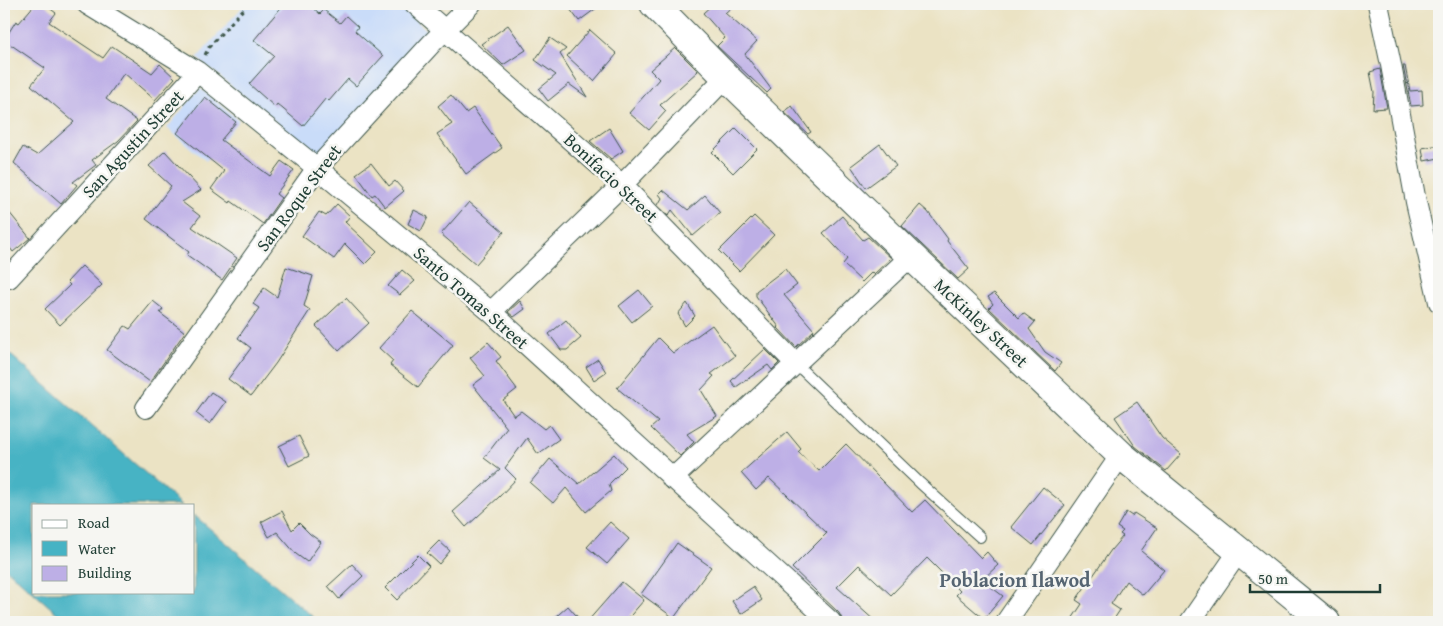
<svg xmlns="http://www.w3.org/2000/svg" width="1443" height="626" font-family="'Gentium Book Plus',serif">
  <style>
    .built { fill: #c9dcf9 }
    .water { fill: #46b3c4; stroke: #32787c }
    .building { fill: #bdafe6 }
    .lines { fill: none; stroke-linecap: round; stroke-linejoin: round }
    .lane-casing { stroke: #3e564a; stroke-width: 12 }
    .street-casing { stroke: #3e564a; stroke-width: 22 }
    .secondary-casing { stroke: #3e564a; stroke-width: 30 }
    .path { stroke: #3e564a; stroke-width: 3; stroke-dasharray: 4 4; stroke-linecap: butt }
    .lane { stroke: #fff; stroke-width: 10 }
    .street { stroke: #fff; stroke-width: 20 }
    .secondary { stroke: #fff; stroke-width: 28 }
    .labels { text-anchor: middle; stroke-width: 5; stroke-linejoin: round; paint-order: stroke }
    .street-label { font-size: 18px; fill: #1f3d34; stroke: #f6f6f2 }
    .quarter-label { font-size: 20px; font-weight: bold; fill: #566572; stroke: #f6f6f2 }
  </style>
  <rect width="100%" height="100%" fill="#f6f6f2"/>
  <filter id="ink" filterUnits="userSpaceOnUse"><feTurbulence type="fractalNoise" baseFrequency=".02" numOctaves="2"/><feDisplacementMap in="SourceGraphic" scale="10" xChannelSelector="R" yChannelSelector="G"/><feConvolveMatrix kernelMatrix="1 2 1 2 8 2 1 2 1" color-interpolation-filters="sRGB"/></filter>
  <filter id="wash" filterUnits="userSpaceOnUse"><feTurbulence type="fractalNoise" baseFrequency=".0096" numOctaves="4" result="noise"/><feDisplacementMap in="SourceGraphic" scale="20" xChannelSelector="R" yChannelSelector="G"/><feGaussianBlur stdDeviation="1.12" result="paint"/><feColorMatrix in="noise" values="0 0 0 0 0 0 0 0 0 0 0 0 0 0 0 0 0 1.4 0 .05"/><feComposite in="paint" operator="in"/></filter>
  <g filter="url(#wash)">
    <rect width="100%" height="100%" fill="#ebe3c4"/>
    <!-- built -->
    <path class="built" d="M245,4h152l31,27 -109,126 -122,-99z
      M200,88l39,32 -33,41 -39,-33z"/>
    <!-- water -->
    <path class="water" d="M4,349l178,156h-148v87h160v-77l125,107h-252l-63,-55z"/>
    <g id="blocks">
      <!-- building -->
      <path class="building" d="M35,4h9l12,9 -7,9 54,36 9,-12 40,27 8,-9 15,14 -20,22 -31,-27 -18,26 31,22 -19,20 -26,19 4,5 -23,17 4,3 -16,19 -47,-41 9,-16 14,8 37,-33 -43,-37 14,-17 -41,-28 12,-19 3,2z
        M284,4h25l11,10 4,-4 16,13 6,-7 12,11 -3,4 28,25 -27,30 -8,-7 -19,22 -3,-3 -23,28 -26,-22 -2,3 -26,-23 25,-28 -20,-16z
        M566,4h36l-23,17z
        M713,4h22l-10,9 32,28 -12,13 26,35 -4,4 -50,-47 8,-8 -22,-25z
        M508,25l18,25 -23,15 -22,-21z
        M590,30l27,24 -23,27 -27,-25z
        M550,38l16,11 -6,5 27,43 -18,-13 -21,17 -9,-12 17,-14 -21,-15z
        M675,48l23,23 -38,34 6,6 -17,19 -20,-17 30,-34 -9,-9z
        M1403,66h2l5,25 12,-1 1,15 -12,1z
        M1380,69l7,39 -14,1 1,-17 -4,-20z
        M451,95l15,18 7,-5 29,40 -36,26 -29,-40 15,-10 -14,-18z
        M205,97l31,25 -15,18 49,36 11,-15 13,9 -18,24 5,4 -18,26 -32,-23 -1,2 -19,-14 13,-18 -47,-38z
        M792,106l19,26 -3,2 -24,-22z
        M609,128l14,23 -12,8 -21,-18z
        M736,128l21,21 -24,24 -21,-21z
        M880,144l16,22 -30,22 -15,-22z
        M1439,145v13l-15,3 -2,-13z
        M165,151l36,39 -19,12 18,14 -8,11 45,31 -15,22 -35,-25 2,-3 -43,-33 25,-33 -22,-20z
        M371,163l18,23 6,-5 9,10 -19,16 -10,-13 -3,2 -16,-22z
        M663,190l25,20 17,-15 15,18 -27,23 -21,-26 -4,6 -10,-11 4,-7 -3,-4z
        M469,202l35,30 -28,32 -35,-30z
        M337,204l13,12 -5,6 32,30 -12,12 -20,-20 -11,15 -32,-23 17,-24 7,4z
        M920,205l8,7 20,27 -1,2 22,28 -11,10 -56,-53z
        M4,206l26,32 -17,14 -9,-12z
        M414,210l14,7 -7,14 -13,-7z
        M754,216l20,19 -35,36 -20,-20z
        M842,216l21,24 5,-3 23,21 -17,16 -2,-2 -10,10 -19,-18 4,-5 -24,-26z
        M82,266l20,19 -42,40 -15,-16 25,-24 -3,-3z
        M286,267l27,9 -9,30 6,4 -34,53 -25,33 -23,-17 23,-31 -13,-10 21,-30 -6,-4 11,-16 13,9z
        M785,269l12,16 -13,10 30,35 -18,17 -18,-19 1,-1 -23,-31v-5z
        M402,270l13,11 -15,14 -12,-9z
        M639,290l13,16 -20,16 -13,-16z
        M994,293l25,25 4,-5 12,9 -6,7 16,23 16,11 -6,8 -66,-63 4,-4 -5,-7z
        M346,298l23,25 -30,28 -23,-25z
        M153,301l10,8 -3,4 25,19 -35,50 -43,-32 18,-24 5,3z
        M520,301l5,8 -11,8 -6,-5z
        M687,303l8,13 -10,10 -7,-12z
        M412,311l41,34 -35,42 -28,-22 3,-4 -14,-13z
        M566,320l15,18 -14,12h-6l-12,-16z
        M712,325l23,31 -24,18 3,2 -13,14 16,26 -30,18 7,8 -14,14 -29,-28 7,-6 -41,-34 41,-50 15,15z
        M488,342l13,15 -5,4 21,28 -14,11 11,16 7,-5 23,18 5,-4 10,14 -21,15 -11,-16 -22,30 11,11 -17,18 -33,30 -13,-15 47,-42 -16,-12 23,-30 -34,-43 12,-9 -15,-18z
        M765,349l14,14 -7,7 -4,-5 -32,22 -5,-6z
        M598,359l8,13 -12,8 -8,-13z
        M211,392l15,10 -16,22 -14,-11z
        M1137,402l25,36 19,16 -15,17 -31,-25 -20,-29z
        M787,432l14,17 -3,3 21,19 27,-27 66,68 13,-12 56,58 6,-6 11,13 -16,15 21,16 -19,23 -28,-24 4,-4 -33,-33 -36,37 -32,-30 -22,22 39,35h-30l-4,-3 -3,-6 -47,-45 35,-35 -58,-55 -13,12 -15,-17z
        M299,436l10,20 -20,10 -10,-20z
        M614,454l12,13 -17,17 2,7 -25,21 -20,-24 -13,15 -23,-20 20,-24 29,25z
        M1043,487l22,18 -32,40 -22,-18z
        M282,511l10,19 7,-7 11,11 11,8 -14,20 -11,-8 -19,-22 -8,5 -8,-15z
        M1126,512l6,4 2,-3 23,15 -16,23 23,19 -21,25 -17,-14 -15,23 9,6 -8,12h-42l12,-18 -6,-4 35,-50 12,-14 -3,-2 3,-3 -6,-4z
        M610,522l19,17 -22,25 -20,-17z
        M439,541l11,10 -11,13 -12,-11z
        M677,543l34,24 -37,51 -33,-24z
        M418,555l11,11 -32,34 -12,-12z
        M352,564l11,12 -24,23 -11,-13z
        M622,582l22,18 -19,22h-38z
        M753,587l9,13 -21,14 -9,-13z
        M568,606l14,16h-32z"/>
    </g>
  </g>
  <g filter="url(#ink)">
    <use href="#blocks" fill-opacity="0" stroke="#3e564a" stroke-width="1"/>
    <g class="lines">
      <!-- lane casing -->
      <g class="lane-casing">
        <path id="lane" d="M796,364l124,119 60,54"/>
      </g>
      <!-- street casing -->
      <g class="street-casing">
        <path id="street" d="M87,4l111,68 119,96 174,144 340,310
          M415,4l207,181 174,179
          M1378,4l13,61 25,137 23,100
          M9,278l189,-206
          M491,312l131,-127 104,-108
          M146,408l171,-240 115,-125 39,-39
          M672,479l239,-223
          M1006,622l115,-167
          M1190,622l49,-71"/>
      </g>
      <!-- secondary casing -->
      <g class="secondary-casing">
        <path id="secondary" d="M654,4l72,73 185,179 210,199 205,167"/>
      </g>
      <!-- path -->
      <path class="path" d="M205,55l4,-8 39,-43"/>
      <!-- lane -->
      <use href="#lane" class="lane"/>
      <!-- street -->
      <use href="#street" class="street"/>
      <!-- secondary -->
      <use href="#secondary" class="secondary"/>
    </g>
  </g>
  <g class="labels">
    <!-- street labels -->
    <g class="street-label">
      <text transform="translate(133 144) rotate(-47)" y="6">San Agustin Street</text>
      <text transform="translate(611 178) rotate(43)" y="6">Bonifacio Street</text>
      <text transform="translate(299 198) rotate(-53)" y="6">San Roque Street</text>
      <text transform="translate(471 298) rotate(41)" y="6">Santo Tomas Street</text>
      <text transform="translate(981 323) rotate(43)" y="6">McKinley Street</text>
    </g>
    <!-- quarter labels -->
    <g class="quarter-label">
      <text x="1015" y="587">Poblacion Ilawod</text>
    </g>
  </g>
  <!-- margin -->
  <rect width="1443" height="626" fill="none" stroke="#f6f6f2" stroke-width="20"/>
  <!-- legend -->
  <rect x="32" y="504" width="162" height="90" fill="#f6f6f2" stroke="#a0aca6"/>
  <rect x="42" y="520" width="25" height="8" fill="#ffffff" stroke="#a0aca6"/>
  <text x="78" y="528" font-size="15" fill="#1f3d34">Road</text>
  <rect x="42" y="541" width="25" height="15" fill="#46b3c4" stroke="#a0aca6"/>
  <text x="78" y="554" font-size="15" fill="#1f3d34">Water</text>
  <rect x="42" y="566" width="25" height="15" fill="#bdafe6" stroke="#a0aca6"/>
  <text x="78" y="578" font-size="15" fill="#1f3d34">Building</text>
  <!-- scale -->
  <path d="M1250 584v8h130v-8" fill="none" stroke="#1f3d34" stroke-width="2.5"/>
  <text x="1258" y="584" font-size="15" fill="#1f3d34" stroke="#f6f6f2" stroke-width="4" paint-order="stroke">50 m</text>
</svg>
